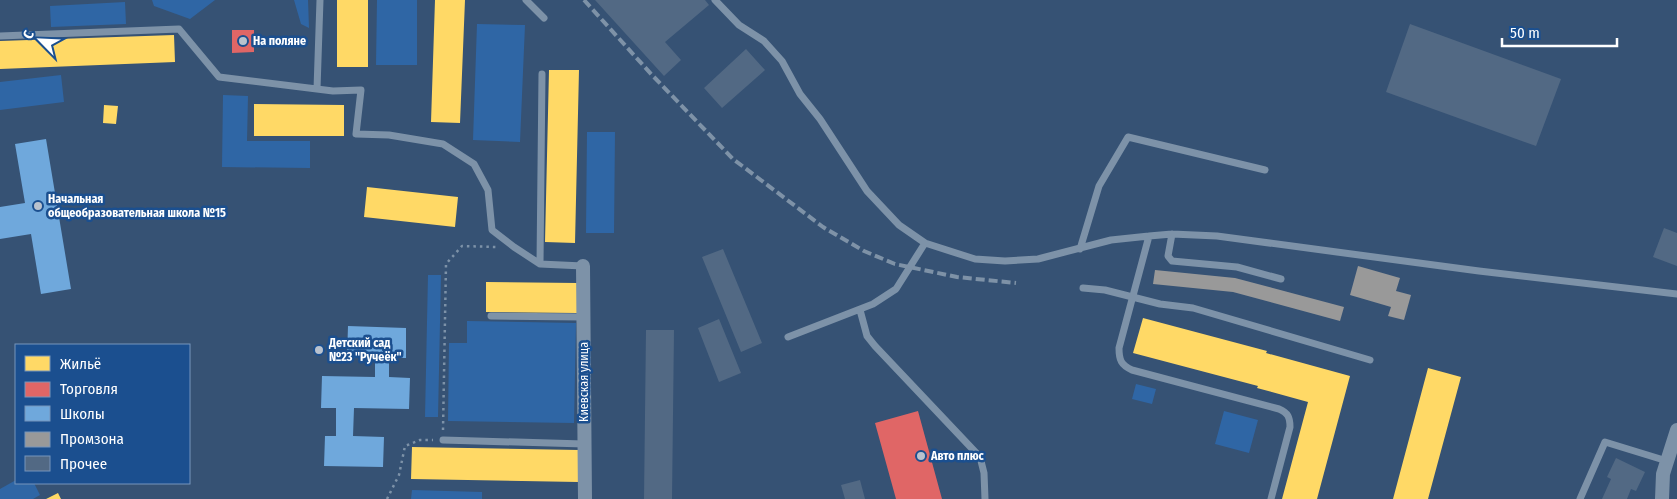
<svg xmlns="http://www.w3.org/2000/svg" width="1677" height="499" font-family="'Fira Sans Condensed',sans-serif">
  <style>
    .green { fill: #2f66a5 }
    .homes { fill: #ffd966 }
    .shops { fill: #e06666 }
    .schools { fill: #6fa8dc }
    .industry { fill: #999 }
    .building { fill: #526984 }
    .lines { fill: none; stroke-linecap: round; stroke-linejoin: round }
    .path { stroke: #7d92a8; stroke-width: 2.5; stroke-dasharray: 2.5 4; stroke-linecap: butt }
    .lane { stroke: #7d92a8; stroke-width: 7 }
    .street { stroke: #7d92a8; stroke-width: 14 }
    .rail { stroke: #7e92a7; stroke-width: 4; stroke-dasharray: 9 4; stroke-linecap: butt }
    .poi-dot { fill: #b9c2ce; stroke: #1b4f8f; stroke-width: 2 }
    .labels { text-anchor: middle; stroke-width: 5; stroke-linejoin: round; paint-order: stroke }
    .poi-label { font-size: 12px; font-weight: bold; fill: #fff; stroke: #1b4f8f; text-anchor: start }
    .street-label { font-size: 12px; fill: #fff; stroke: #1b4f8f }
  </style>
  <rect width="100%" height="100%" fill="#365274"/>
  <!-- green -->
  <path class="green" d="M152,0h63l-25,19 -36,-13z
    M294,0h14l1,28 -8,-4z
    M377,0h40v65h-41z
    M125,2l1,22 -75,3 -1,-21z
    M477,24l48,1 -5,117 -47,-2z
    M61,75l3,27 -64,8v-28z
    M223,95l25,1 -1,45h63v27l-88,-1z
    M587,132h28l-1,101h-28z
    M428,275h13l-3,142h-13z
    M467,321l109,2 -2,100 -126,-2 1,-78h18z
    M1136,384l20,5 -4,15 -20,-5z
    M1224,411l34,9 -9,33 -34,-9z
    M16,480v3h18l6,12 -7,4h-33v-10z
    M412,490l70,2v7h-71z"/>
  <!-- homes -->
  <path class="homes" d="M337,0h31v67h-31z
    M435,0h30l-5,123 -29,-1z
    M174,35l1,27 -175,7v-28z
    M549,70h30l-4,173 -30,-1z
    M254,104l90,1v31h-90z
    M104,105l14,1 -2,18 -13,-1z
    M367,187l91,10 -3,30 -91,-10z
    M486,282l91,1v30l-91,-1z
    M1143,318l124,33 -1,2 84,23 -33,123h-35l26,-97 -51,-14 1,-2 -125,-33z
    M1428,368l33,9 -26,96 -7,26h-35z
    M412,447l167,3 -1,32 -167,-3z
    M58,493l3,6h-15z"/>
  <!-- shops -->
  <path class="shops" d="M232,30h22v22l-22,1z
    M918,411l24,88h-46l-21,-76z"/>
  <!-- schools -->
  <path class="schools" d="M46,139l25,150 -30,5 -10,-60 -31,5v-32l25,-4 -10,-59z
    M348,326l58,2v30h-17v19l21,1 -1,31 -55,-1 -1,28 31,1 -1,30 -59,-1 1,-30h11v-28h-15l1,-32 53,1v-19l-28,-1z"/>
  <!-- industry -->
  <path class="industry" d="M1358,266l42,12 -4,13 15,4 -7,25 -16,-4 3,-9 -41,-12z
    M1155,270l80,8 109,29 -4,14 -107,-29 -80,-8z"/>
  <!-- building -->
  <path class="building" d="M595,0h110l4,5 -44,37 16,18 -17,16z
    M1410,24l151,55 -25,67 -150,-54z
    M746,49l19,21 -43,38 -18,-20z
    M1664,228l13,5v33l-24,-9z
    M723,249l39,94 -21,9 -39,-95z
    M719,319l22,54 -22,9 -21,-54z
    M646,330h28l-2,169h-28z
    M1616,458l29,14 -9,19 -5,-2 -4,10h-25l9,-20 -4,-2z
    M860,480l5,19h-20l-4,-14z"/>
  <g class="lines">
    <!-- path -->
    <path class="path" d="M443,430l3,-166 16,-18 34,1
      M387,499l12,-24 6,-29 15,-6h13"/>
    <!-- lane -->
    <path class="lane" d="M526,0l18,18
      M715,0l24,25 25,16 18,20 18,33 20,25 47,72 32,34 26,18
      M0,36l179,-7 40,48 114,14 28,-1 -5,44 33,1 54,9 31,20 14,26 4,40 22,17 26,17 43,2
      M317,89l3,-89
      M1172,234l-4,22 4,5 65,6 44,12
      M1149,236l-30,112c0,12 2,17 13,22l147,39c9,4 11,8 11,18l-19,72
      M1080,249l19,-63 29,-49 137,33
      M540,264l2,-190
      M1083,288l22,2 55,14 33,4 177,52
      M860,310l7,26 8,10 105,111 4,16 1,26
      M491,316l92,1
      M788,337l85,-33 23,-15 29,-46 50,16 30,2 33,-2 73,-19 38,-4 23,-2 45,2 262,35 198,23
      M443,440l141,4
      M1580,499l25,-57 62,19"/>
    <!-- street -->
    <path class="street" d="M583,266l2,233
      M1662,499l1,-25 14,-44"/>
    <!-- rail -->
    <path class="rail" d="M584,0l68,75 81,84 90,68 41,24 31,13 62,13 59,6"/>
  </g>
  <!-- markers -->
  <g class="poi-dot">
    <circle cx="243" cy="41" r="5"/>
    <circle cx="38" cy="206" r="5"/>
    <circle cx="319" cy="350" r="5"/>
    <circle cx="921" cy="456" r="5"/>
  </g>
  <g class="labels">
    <!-- poi labels -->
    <g class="poi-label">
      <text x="253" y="45">На поляне</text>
      <text x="48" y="203">Начальная<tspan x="48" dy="14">общеобразовательная школа №15</tspan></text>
      <text x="329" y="347">Детский сад<tspan x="329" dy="14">№23 "Ручеёк"</tspan></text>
      <text x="931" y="460">Авто плюс</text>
    </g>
    <!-- street labels -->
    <g class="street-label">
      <text transform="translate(584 382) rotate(-90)" y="4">Киевская улица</text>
    </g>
  </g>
  <!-- legend -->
  <rect x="15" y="344" width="175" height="140" fill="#1b4f8f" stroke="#7695bc"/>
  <rect x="25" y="356" width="25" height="15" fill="#ffd966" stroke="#7695bc"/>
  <text x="60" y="369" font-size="15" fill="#ffffff">Жильё</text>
  <rect x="25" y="382" width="25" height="15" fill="#e06666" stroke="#7695bc"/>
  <text x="60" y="394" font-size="15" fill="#ffffff">Торговля</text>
  <rect x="25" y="406" width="25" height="15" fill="#6fa8dc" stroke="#7695bc"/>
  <text x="60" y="419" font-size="15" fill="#ffffff">Школы</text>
  <rect x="25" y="432" width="25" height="15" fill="#999999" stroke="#7695bc"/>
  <text x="60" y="444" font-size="15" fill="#ffffff">Промзона</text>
  <rect x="25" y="456" width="25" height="15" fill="#526984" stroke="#7695bc"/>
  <text x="60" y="469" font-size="15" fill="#ffffff">Прочее</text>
  <!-- north arrow -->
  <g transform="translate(40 40) rotate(294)" stroke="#1b4f8f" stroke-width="4" paint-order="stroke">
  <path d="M0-4L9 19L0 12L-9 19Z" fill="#ffffff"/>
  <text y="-8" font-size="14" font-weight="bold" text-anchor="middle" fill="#ffffff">С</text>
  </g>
  <!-- scale -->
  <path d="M1502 38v8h115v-8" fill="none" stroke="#ffffff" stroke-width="2.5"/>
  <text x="1510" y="38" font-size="15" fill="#ffffff" stroke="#1b4f8f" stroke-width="4" paint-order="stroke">50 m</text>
</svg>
